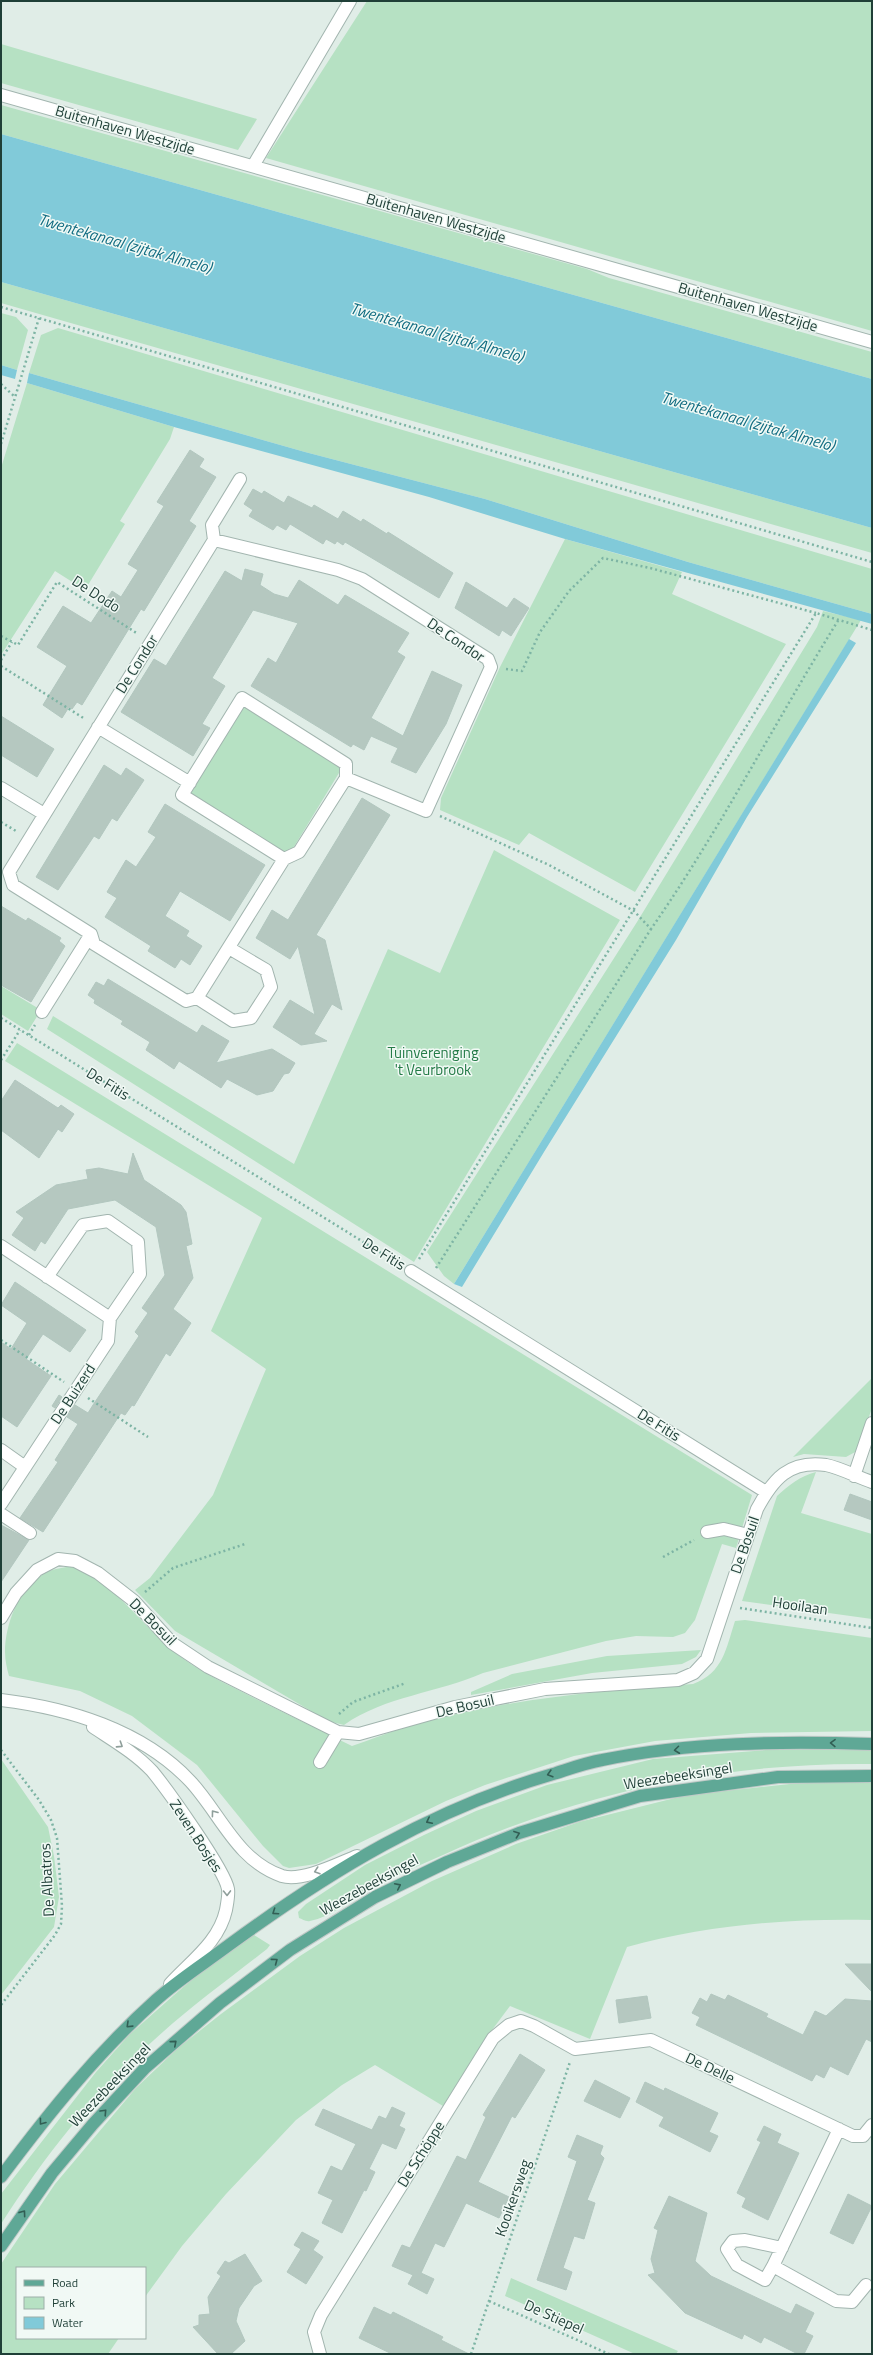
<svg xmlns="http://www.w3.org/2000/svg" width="873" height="2355" font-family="'Titillium Web',sans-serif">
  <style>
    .green { fill: #b6e1c3 }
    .water { fill: #81cad9 }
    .building { fill: #b5c8c0; stroke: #b2c7bf }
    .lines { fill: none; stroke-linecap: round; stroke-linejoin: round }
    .minor-casing { stroke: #a2b5af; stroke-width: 14 }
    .major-casing { stroke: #c0c9c7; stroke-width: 14 }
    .path { stroke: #7db4a4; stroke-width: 2.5; stroke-dasharray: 2 3; stroke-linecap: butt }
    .minor { stroke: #fff; stroke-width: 12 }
    .major { stroke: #5fa896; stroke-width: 12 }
    .oneway { stroke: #325e54 }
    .oneway2 { stroke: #8f9f9b }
    .labels { text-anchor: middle; stroke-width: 3; stroke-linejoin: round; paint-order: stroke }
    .street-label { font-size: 15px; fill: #1f3f37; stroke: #f1f9f5 }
    .park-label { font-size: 15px; fill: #247b47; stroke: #f1f9f5 }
    .water-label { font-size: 16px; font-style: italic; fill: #126d82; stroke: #f1f9f5 }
  </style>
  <rect width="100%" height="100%" fill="#e0ede7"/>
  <!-- green -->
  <path class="green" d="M367,1h505v330l-606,-173z
    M1,44l256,75 -19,31 -237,-67z
    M1,105l586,164 22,9 263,74v27l-871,-245z
    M1,282l871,246v25l-871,-250z
    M1,313l15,4 12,13 -11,40 -16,-5z
    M58,328l814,241v45l-184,-52 -203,-63 -180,-47 -276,-79 12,-38z
    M27,383l147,44 -4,12 -50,82 5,3 -40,66 -30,-19 -54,84v-187z
    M565,539l117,33 -10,22 114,50 -151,248 -106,-59 -10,12 -79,-35 1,-12 59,-131z
    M823,611l38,9 -407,664 -10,-8 -17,-24 210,-330 180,-295z
    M243,706l99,62 -50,82 -9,2 -94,-57z
    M494,850l126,70 -206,342 -367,-233 6,-13 241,148 94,-215 52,24z
    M1,986l40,24 -13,21 -27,-17z
    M17,1043l735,452 -16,53 -14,-4 -27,76 -10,13 -12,4 -37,-1 -30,5 -123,32c-45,20 -98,23 -139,52l-16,-4 -153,-90 -40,-41 15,-12 63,-83 53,-126 -55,-38 51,-113 -257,-157z
    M872,1378v30l-15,43 -11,6 -42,-3 -11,3z
    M816,1472l-15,41 71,21v85l-130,-18 35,-105c12,-11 23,-20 39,-24z
    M71,1566c48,18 74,66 114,94 21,15 46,26 69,38 33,16 65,32 98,48 21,-7 42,-16 64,-22 90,-25 183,-33 277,-40 30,-11 33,-35 42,-63l10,-1 127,18v93l-121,2 -96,8 -81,15 -89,29 -39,16 -130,63 -27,4 -6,-2 -20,-20 -66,-81 -65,-49 -52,-25 -71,-15c-2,-7 -4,-16 -4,-24 0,-27 13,-62 37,-77 8,-6 20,-7 29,-9z
    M701,1650l-5,7 -14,7 -90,9 -121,22v-3l41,-18 95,-18z
    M820,1749l52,1v14c-149,-2 -294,29 -429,91 -26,11 -52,23 -77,36 -18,10 -35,26 -56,30 -4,1 -8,-2 -11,-3l-1,-6 8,-8 59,-39 59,-30 52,-24 71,-26 106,-26 113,-9z
    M1,1759l47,68 6,29 5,41 -5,30 -53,68z
    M842,1781h30v139c-83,-2 -165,5 -245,27l-37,92 -80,-33 -27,36 -40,64 -68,-41 -33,20 -46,35 -70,74 -44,52 -37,51v-29h-128v70h102l-11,16h-107v-90l54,-80 81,-96 42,-40 43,-34 79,-58 44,-28 88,-47 84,-37 63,-22 108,-27 103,-11z
    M254,1935l16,10 -3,4c-38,30 -77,58 -113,91 -60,53 -110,117 -153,184v-30l95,-122 33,-37 45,-40 39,-33z
    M511,2278l167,73 -2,3h-41l-130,-58z"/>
  <!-- water -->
  <path class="water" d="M1,134l871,245v149l-871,-246z
    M1,365l16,5 -2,9 -14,-4z
    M29,373l276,79 180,47 203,63 184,52v10l-307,-85 -136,-42 -255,-70 -147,-44z
    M849,639l7,4 -109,174 -71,123 -132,212 -82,135 -8,-3z"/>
  <!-- building -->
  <path class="building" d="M190,450l14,9 -5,8 17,10 -27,44 7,5 -52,85 -3,-2 -59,96 -5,-3 -5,7 -3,-2 -7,11 -19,-13 24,-39 -30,-19 26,-41 28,17 21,-32 9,6 17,-27 -10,-6 36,-58 -7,-4z
    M253,489l9,5 2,-3 20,12 4,-7 24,12 2,-3 24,14 5,-8 18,11 2,-3 24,15 1,-2 65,41 -14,25 -94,-56 -2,3 -6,-4 -2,3 -9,-5 -3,5 -33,-20 -4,6 -9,-5 -4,5 -24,-14 4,-6 -9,-6z
    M245,569l18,5 -3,11 14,9 14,4 11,-18 39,25 7,-10 64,38 -12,19 8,5 -34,61 32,18 29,-65 30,14 -16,39 -30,49 -25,-11 7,-14 -27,-12 -7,14 -11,-6 -2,3 -100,-61 17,-28 8,5 22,-40 -45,-13 -41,68 13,8 -23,38 8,4 -17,28 -72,-44 33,-53 12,7 59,-95 17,10z
    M466,582l41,26 7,-10 15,10 -18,28 -9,-6 -3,6 -44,-28z
    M1,716l53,33 -17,28 -36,-22z
    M104,765l17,11 5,-8 18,12 -27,41 -5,-3 -13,21 -5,-3 -36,54 -22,-13z
    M362,798l28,17 -74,120 9,5 17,70 -10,-6 -18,30 13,7 -26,4 -28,-18 17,-27 25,15 -17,-69 -8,13 -34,-21 16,-28 16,10z
    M165,804l100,61 -35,56 -50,-30 -15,25 24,15 -3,5 16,10 -12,19 -9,-6 -6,9 -27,-17 3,-5 -46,-29 12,-19 -10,-6 19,-32 10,7 20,-30 -8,-5z
    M1,906l25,15 2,-3 33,20 -2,3 6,5 -34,56 -30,-17z
    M108,979l89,54 5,-8 27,16 -13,22 56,-14 23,14 -6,10 -5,1 -11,17 -16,4 -30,-16 -6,9 -42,-27 -5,8 -28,-19 4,-8 -29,-18 2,-3 -29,-18 1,-3 -7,-5 8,-13 8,4z
    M15,1080l43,28 3,-3 13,9 -12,18 -4,-3 -19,29 -38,-28v-29z
    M133,1153l11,27 37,25 5,7 6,32 -6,2 7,32 -20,31 18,14 -21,33 -4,-3 -32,53 -2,-1 -7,10 -4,-2 -78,119 -23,-14 38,-56 -3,-2 23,-36 -11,-7 8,-12 13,8 5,-8 46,-69 -4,-4 13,-19 -6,-5 23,-33 -9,-48 -41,-27 -47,9 -23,35 -4,-3 -6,10 -23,-16 12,-17 -8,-6 40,-27 32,-6 -2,-9 13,-2 29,6z
    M15,1282l71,48 -16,22 -27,-18 -17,25 25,17 -34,51 -16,-11v-74l10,7 16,-26 -26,-18z
    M59,1395l3,2 -7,11 -3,-2z
    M850,1494l22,8v18l-28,-10z
    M1,1525l28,15 -28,42z
    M845,1964h27v28z
    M711,1994l14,6 3,-5 40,19 -2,3 37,18 12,-24 11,5 19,-17 27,2v41l-6,-3 -18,36 -18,-9 -6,12 -8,-4 -4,7 -116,-56 4,-8 -8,-4 8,-15 7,4z
    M647,1996l4,22 -32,5 -3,-23z
    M520,2054l25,16 -30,48 -3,-2 -34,66 31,15 -10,21 -33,-15 -22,44 -9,-4 -14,30 13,6 -7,15 -19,-10 5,-9 -21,-9 10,-21 8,3 47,-92 9,4 20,-43 -3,-2z
    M595,2080l35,18 -10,20 -36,-17z
    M645,2082l19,9 1,-3 53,25 -9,19 9,4 -8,16 -51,-26 5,-9 -28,-15z
    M392,2107l13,6 -6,13 6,3 -9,20 -14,-6 -13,26 6,3 -9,19 -2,-1 -22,43 -20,-10 11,-23 -15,-7 13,-27 11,5 14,-27 -41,-19 8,-16 49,21 7,-14 7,3z
    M764,2126l17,8 -4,9 22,10 -31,67 -26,-13 4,-9 -9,-5 24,-51 -4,-2z
    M577,2135l26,11 -3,8 4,4 -17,42 8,3 -11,36 -10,-3 -11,32 9,4 -6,18 -29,-10 40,-119 -9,-4z
    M848,2194l24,12 -19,38 -23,-11z
    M669,2196l38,17 -12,48 16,15 80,38 5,-10 18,9 -9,19 8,4 -9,18h-6l-34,-17 -3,6 -17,-9 -2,5 -57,-26 -37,-38 7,-2 -4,-14 7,-29 -4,-2z
    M302,2232l17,9 -6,9 10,7 -17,27 -19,-12 14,-23 -7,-4z
    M245,2254l17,27 -8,5 -15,22 -3,13 9,20 -14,13h-13l-25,-27 6,-2v-10l11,-1 -2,-17 13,-21 -4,-3 8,-12 4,2z
    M374,2307l17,8 2,-3 50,25 -2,3 28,14h-77l-33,-16z"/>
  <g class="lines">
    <!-- minor casing -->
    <g class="minor-casing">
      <path id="minor" d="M1,95l871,247
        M253,166l97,-165
        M214,540l124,30 24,9 126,80 3,8 -65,144 -80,-33 -47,74 -15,7 -87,139 -11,3 -92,-57 -3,-10 -78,-49 -4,-13 205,-332 -2,-15 28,-46
        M98,727l92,56
        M1,788l43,26
        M284,859l-102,-64 60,-97 104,66v14
        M197,998l36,23 18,-3 20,-31 -5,-17 -37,-22
        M42,1012l49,-78
        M1,1246l109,72
        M411,1271l355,221
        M1,1450l24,17
        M854,1476l18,-53
        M1,1504l107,-163 2,-23 30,-44 -2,-32 -30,-21 -25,4 -36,52
        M1,1514l29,19
        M707,1532l17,-3 24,6
        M1,1618l15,-25 21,-23 21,-11 17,2 23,12 36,28 38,42 36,24 130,65 21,2 96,-27 90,-18 133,-9 16,-7 13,-14 50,-150c16,-30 32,-49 69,-44 15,3 31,12 46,17
        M1,1700c67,8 141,30 189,81 30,32 47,80 92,95 20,6 55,-12 75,-20
        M93,1727c21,14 42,26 59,44 14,17 73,99 76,118 1,6 -1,15 -2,21 -7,32 -35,51 -56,74
        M320,1762l18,-30
        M782,2248l-37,-8 -12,1 -6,8 10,16 28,15 8,-14 66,-137
        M773,2266l63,35 16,1 14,-17
        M320,2354l-6,-22 7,-17 172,-277 16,-13 12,-4 13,5 41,23 76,-9 202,96h10l9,-11"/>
    </g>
    <!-- major casing -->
    <g class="major-casing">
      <path id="major" d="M1,2177c47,-63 96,-124 155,-177 22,-20 49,-37 73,-55 101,-74 203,-136 324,-171 16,-5 32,-11 49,-14 89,-18 180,-19 270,-16
        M1,2246l51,-73 41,-49 52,-56 75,-65 70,-53 85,-53 72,-35 72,-29 121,-37 138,-19 94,-1"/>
    </g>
    <!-- path -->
    <path class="path" d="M1,307l871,255
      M1,384l14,13
      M1,444l38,-126
      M1,636l17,9 39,-63 81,52
      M1,660l11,-18
      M1,666l84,53
      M506,669l16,2 18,-39 29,-41 34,-33 47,10 166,45
      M440,816l109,49 85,46 17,18c69,-99 124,-207 188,-310
      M1,822l15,9
      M1,1018l398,246
      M29,1035l6,-10
      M1,1060l19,-30
      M419,1259l397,-646 56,17
      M436,1268l215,-339
      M1,1340l63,42
      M88,1398l60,39
      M663,1557l31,-17
      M145,1592l28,-24 72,-24
      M740,1608l132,20
      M339,1714l14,-12 53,-19
      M1,1750l38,50 12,20 6,18 5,68 -1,18 -6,11 -54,70
      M489,2301l120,53
      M471,2354l99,-292"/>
    <!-- minor -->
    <use href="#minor" class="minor"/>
    <!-- major -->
    <use href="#major" class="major"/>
  </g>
  <!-- one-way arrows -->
  <defs><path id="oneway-chevron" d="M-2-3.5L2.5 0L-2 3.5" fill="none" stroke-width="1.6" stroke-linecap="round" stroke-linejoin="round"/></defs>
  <g class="oneway">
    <use href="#oneway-chevron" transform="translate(833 1743) rotate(-179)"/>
    <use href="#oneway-chevron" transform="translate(677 1750) rotate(173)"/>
    <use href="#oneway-chevron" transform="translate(550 1774) rotate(164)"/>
    <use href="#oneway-chevron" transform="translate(429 1821) rotate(153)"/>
    <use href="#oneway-chevron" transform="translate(517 1834) rotate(-20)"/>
    <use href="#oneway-chevron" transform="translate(398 1886) rotate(-26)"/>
    <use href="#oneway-chevron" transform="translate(275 1912) rotate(146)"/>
    <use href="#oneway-chevron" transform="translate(275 1961) rotate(-37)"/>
    <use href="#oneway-chevron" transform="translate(129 2025) rotate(136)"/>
    <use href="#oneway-chevron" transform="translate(174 2043) rotate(-41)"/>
    <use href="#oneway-chevron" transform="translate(104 2112) rotate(-47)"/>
    <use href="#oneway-chevron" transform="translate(42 2122) rotate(127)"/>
    <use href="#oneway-chevron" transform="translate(23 2213) rotate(-54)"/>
  </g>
  <g class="oneway2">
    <use href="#oneway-chevron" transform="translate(120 1745) rotate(33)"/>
    <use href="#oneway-chevron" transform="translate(214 1813) rotate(-127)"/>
    <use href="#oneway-chevron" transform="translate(317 1871) rotate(161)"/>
    <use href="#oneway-chevron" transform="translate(227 1893) rotate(89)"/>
  </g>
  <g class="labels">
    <!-- street labels -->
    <g class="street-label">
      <text transform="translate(125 130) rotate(16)" y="5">Buitenhaven Westzijde</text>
      <text transform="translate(436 218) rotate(16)" y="5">Buitenhaven Westzijde</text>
      <text transform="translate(748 307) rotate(16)" y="5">Buitenhaven Westzijde</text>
      <text transform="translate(96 594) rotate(33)" y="5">De Dodo</text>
      <text transform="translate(456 640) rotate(34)" y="5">De Condor</text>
      <text transform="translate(137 664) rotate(-58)" y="5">De Condor</text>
      <text transform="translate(108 1084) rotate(32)" y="5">De Fitis</text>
      <text transform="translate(384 1254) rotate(32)" y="5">De Fitis</text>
      <text transform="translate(73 1394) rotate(-57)" y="5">De Buizerd</text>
      <text transform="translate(659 1425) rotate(32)" y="5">De Fitis</text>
      <text transform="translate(745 1545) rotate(-71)" y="5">De Bosuil</text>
      <text transform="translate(800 1606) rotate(8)" y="5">Hooilaan</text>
      <text transform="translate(153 1622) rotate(45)" y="5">De Bosuil</text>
      <text transform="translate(465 1706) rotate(-13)" y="5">De Bosuil</text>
      <text transform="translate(678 1776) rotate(-9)" y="5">Weezebeeksingel</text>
      <text transform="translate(196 1836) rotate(57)" y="5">Zeven Bosjes</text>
      <text transform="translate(47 1880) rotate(-93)" y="5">De Albatros</text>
      <text transform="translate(369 1885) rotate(-29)" y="5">Weezebeeksingel</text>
      <text transform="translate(710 2068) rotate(25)" y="5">De Delle</text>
      <text transform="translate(110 2085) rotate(-46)" y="5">Weezebeeksingel</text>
      <text transform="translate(421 2154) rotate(-58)" y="5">De Schöppe</text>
      <text transform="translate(513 2198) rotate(-71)" y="5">Kooikersweg</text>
      <text transform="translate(554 2317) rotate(24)" y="5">De Stiepel</text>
    </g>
    <!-- park labels -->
    <g class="park-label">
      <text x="433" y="1058">Tuinvereniging<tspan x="433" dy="17">'t Veurbrook</tspan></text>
    </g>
    <!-- water labels -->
    <g class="water-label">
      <text transform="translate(125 243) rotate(16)" y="6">Twentekanaal (zijtak Almelo)</text>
      <text transform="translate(437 332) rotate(16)" y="6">Twentekanaal (zijtak Almelo)</text>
      <text transform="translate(748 421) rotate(16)" y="6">Twentekanaal (zijtak Almelo)</text>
    </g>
  </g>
  <!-- border -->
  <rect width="873" height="2355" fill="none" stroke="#1f3f37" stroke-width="4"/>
  <!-- legend -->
  <rect x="16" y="2267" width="130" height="72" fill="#f1f9f5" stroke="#9dafa9"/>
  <rect x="24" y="2280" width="20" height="6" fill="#5fa896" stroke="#9dafa9"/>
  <text x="52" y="2287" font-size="12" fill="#1f3f37">Road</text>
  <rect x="24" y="2297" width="20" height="12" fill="#b6e1c3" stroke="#9dafa9"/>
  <text x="52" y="2307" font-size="12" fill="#1f3f37">Park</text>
  <rect x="24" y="2317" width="20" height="12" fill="#81cad9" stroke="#9dafa9"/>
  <text x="52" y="2327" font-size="12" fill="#1f3f37">Water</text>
</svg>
